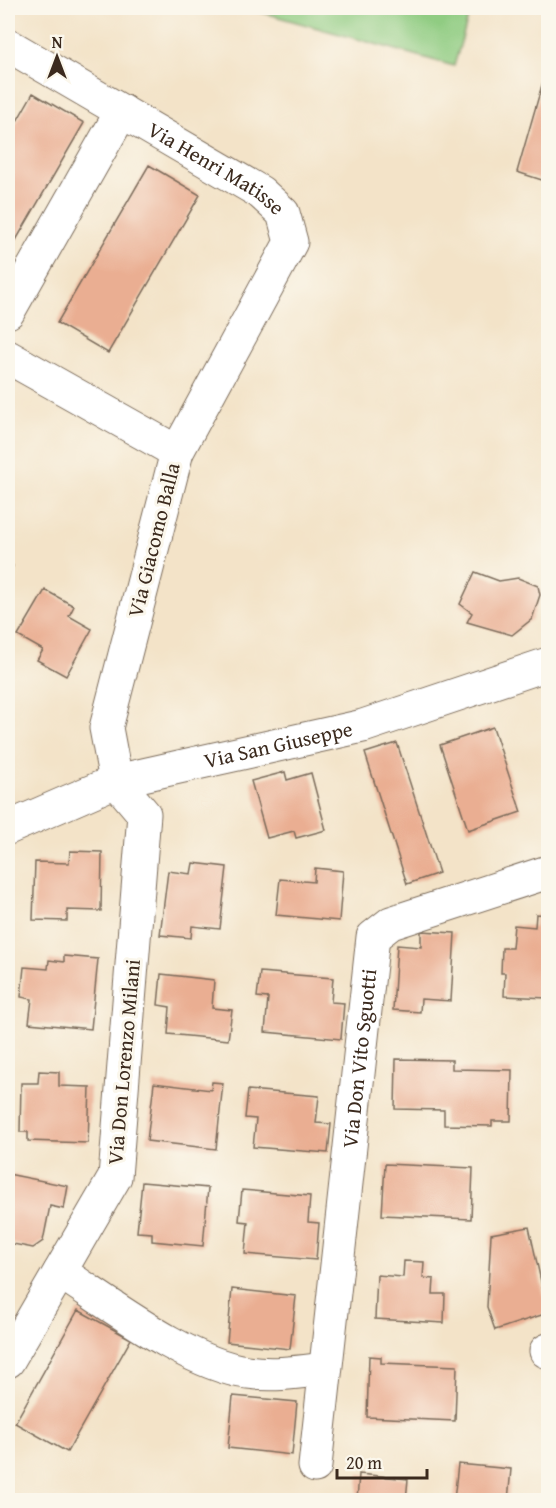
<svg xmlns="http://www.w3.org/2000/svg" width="556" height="1508" font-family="'Gentium Book Plus',serif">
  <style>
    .green { fill: #90cc82; stroke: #667b50; stroke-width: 1.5 }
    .building { fill: #eaae92 }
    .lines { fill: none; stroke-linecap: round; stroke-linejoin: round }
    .street-casing { stroke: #7b6b5a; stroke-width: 35 }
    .street { stroke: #fff; stroke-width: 33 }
    .labels { text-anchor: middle; stroke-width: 6; stroke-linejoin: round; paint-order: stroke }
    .street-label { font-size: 21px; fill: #3b2a1e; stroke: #fbf7ec }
  </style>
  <rect width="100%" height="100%" fill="#fbf7ec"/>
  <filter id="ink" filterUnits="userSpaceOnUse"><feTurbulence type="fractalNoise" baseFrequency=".0167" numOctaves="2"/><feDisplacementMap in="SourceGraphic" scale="12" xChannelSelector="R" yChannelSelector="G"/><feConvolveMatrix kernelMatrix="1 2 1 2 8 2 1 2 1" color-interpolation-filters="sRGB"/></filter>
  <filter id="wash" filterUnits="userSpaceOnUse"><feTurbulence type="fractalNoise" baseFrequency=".008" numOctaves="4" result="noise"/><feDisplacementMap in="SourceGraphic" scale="24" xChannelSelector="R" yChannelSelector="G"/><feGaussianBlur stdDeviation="1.35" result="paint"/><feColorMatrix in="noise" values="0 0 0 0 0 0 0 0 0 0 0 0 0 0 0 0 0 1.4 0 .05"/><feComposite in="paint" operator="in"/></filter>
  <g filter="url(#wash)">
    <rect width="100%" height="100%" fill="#f3e3c8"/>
    <!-- green -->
    <path class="green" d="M246,8h225l-17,58z"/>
    <g id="blocks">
      <!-- building -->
      <path class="building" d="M544,78l4,2v102l-31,-10z
        M33,93l51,30 -76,131v-117z
        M149,165l51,30 -92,158 -51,-30z
        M8,563l5,3 -5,10z
        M475,572l24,9 19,-3 20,8 2,9 -8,24 -20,16 -45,-13 5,-9 -12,-9z
        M45,590l29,16 -5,10 23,13 -26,47 -29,-16 6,-10 -25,-14z
        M548,712v15l-5,-13z
        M493,727l28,85 -53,18 -28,-85z
        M397,743l42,130 -32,11 -42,-131z
        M285,772l2,8 24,-7 15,57 -30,8 -2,-7 -27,7 -16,-57z
        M70,851l32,1 -1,59 -34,-1v11l-34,-1 2,-58 34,1z
        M193,863l34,4 -7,62 -28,-3 -1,12 -31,-3 8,-64 23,3z
        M315,868l28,3 -4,50 -63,-6 4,-36 34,3z
        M536,914l12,1v83l-44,-2 1,-23h-4l1,-25h10l2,-23 21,2z
        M421,931l34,2 -4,68 -30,-2 -1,13 -27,-2 4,-65 24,2z
        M64,956l34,3 -7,70 -62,-6 3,-24 -11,-2 3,-30 24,2 1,-9 15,2z
        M260,972l73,6 -2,24 13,1 -3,36 -76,-7 3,-34 -11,-1z
        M161,974l53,6 -2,28 20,2 -4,30 -60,-6 2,-27 -12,-2z
        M396,1059l56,1v9l60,1 -1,51h-19v5l-48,-1v-15l-49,-1z
        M39,1071l20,1v14l31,1 -2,56 -60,-2v-9h-8l1,-49h17z
        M212,1082l11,1 -7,66 -69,-8 7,-58 57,7z
        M248,1090l71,6 -3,27 15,1 -3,29 -75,-6 3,-28 -11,-1z
        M385,1164l88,4 -2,51 -89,-4z
        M8,1174l60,12 -4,23 -14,-3 -7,35 -10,7 -25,-5z
        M142,1182l66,6 -5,58 -51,-5v-8l-15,-1z
        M242,1190l68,6 -2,26 11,1 -3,37 -71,-6 3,-32 -9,-1z
        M529,1227l19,86 -53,17 -8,-23 4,-73z
        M404,1261l20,1 -1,16 11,1 -1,15h12l-1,29 -69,-4 2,-44 26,2z
        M232,1289l64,7 -6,53 -63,-7z
        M78,1310l53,29 -64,113 -52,-29z
        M369,1356l12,1v6l76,3 -2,55 -88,-4z
        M233,1396l64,6 -5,53 -64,-7z
        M458,1464l53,5 -3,31h-54z
        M359,1474l49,5 -2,21h-49z"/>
    </g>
  </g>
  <g filter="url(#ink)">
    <use href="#blocks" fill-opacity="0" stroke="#7b6b5a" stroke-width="1.5"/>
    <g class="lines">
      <!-- street casing -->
      <g class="street-casing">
        <g id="street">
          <path id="s1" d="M8,45l252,147 23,21 8,29 -114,210 -71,276 10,53 28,33 -29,363 -107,184"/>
          <path d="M8,312l114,-201"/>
          <path d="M8,357l169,95"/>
          <path id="s2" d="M8,828l108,-47 247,-55 185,-62"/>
          <path d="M60,1272c50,32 130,93 187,100 27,4 52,0 78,-3"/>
          <path d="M546,1351l2,-1"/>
          <path id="s3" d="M315,1466l58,-529 18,-14 157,-51"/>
        </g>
      </g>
      <!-- street -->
      <use href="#street" class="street"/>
    </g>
  </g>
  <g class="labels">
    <!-- street labels -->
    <g class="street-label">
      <text dy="7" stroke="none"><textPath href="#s1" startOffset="242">Via Henri Matisse</textPath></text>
      <text transform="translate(154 540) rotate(-76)" y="7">Via Giacomo Balla</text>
      <text dy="7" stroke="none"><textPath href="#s2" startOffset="284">Via San Giuseppe</textPath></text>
      <text dy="7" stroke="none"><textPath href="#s3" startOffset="410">Via Don Vito Sguotti</textPath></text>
      <text transform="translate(124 1062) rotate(-85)" y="7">Via Don Lorenzo Milani</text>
    </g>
  </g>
  <!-- margin -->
  <rect width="556" height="1508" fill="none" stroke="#fbf7ec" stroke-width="30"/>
  <!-- north arrow -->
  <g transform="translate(57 57)" stroke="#fbf7ec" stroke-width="4.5" paint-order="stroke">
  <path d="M0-4.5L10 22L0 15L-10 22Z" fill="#3b2a1e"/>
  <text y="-9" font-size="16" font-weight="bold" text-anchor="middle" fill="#3b2a1e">N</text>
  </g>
  <!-- scale -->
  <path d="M337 1469v9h90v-9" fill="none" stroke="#3b2a1e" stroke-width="3"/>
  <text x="346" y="1469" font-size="18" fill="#3b2a1e" stroke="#fbf7ec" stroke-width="4.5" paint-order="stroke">20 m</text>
</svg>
